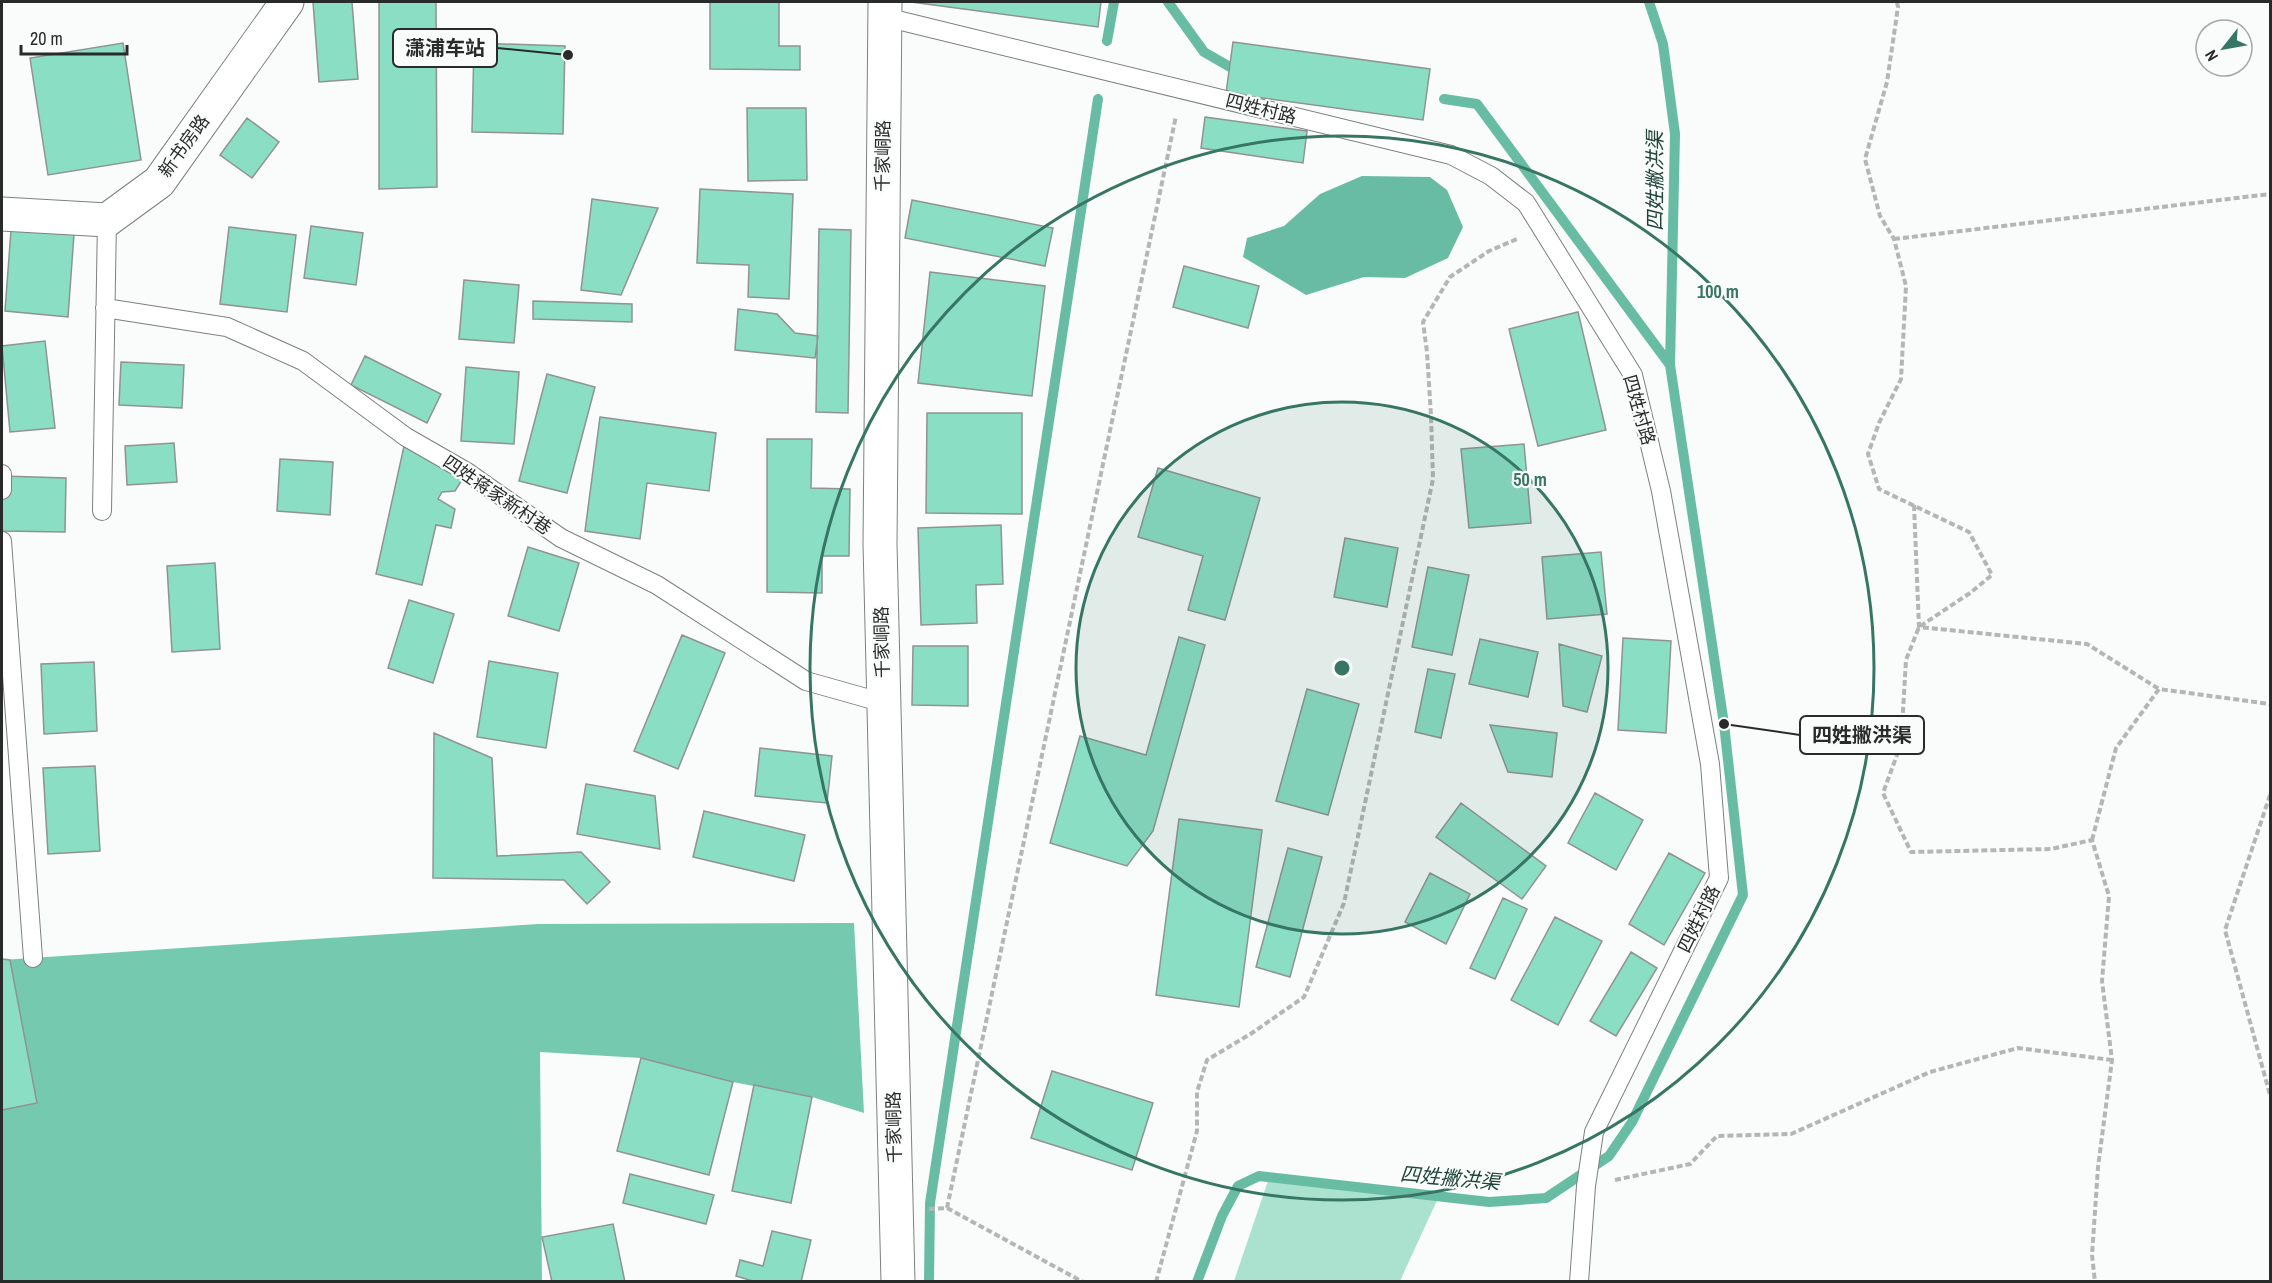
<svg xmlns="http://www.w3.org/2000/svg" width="2272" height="1283" font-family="'Archivo Narrow','Noto Sans SC',sans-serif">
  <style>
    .green { fill: #aae2cf }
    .forest { fill: #75c9af }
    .water { fill: #68bca3 }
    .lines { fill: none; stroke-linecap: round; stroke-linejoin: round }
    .stream { stroke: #68bca3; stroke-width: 10 }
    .building { fill: #8adec4; stroke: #909392; stroke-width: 1.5 }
    .service-casing { stroke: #7d807f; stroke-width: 20 }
    .tertiary-casing { stroke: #7d807f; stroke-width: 35 }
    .secondary-casing { stroke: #7d807f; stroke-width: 35 }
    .path { stroke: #b4b6b5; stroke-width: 4; stroke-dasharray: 6 3; stroke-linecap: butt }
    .service { stroke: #fff; stroke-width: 18 }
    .tertiary { stroke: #fff; stroke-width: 33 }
    .secondary { stroke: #fff; stroke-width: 33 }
    .ring { fill: none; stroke: #377664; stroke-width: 3 }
    .labels { text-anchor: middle; stroke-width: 4.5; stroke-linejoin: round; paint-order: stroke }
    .street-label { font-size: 18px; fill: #292a2a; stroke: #f9fcfb }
    .water-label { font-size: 20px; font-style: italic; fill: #1f453a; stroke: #f9fcfb }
    .centre { fill: #377664; stroke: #f9fcfb; stroke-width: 3 }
    .ring-label { font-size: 18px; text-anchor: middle; font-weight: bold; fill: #377664; stroke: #f9fcfb; stroke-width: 4.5; stroke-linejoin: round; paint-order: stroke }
    .leader { fill: none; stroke: #292a2a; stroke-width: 2 }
    .callout-dot { fill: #292a2a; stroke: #f9fcfb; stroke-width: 2 }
    .callout { fill: #f9fcfb; stroke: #292a2a; stroke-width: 2 }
    .callout-label { font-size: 20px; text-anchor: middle; font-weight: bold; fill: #292a2a }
  </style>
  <rect width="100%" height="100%" fill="#f9fcfb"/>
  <!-- green -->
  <path class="green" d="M1269,1178l170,18 -39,85h-166z"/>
  <!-- forest -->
  <path class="forest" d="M854,923l10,190 -52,-16 -79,-15 -92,-24 -101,-6 2,229 -540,1v-322l536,-36z"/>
  <!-- water -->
  <path class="water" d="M1362,176l68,1 17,13 16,37 -15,31 -43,20 -41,-1 -58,18 -63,-38 4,-19 37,-12 36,-32z"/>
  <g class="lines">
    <!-- stream -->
    <path class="stream" d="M1168,2l36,50 26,15
      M1649,2l14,42 12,90 -5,231
      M1107,41l7,-39
      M929,1282l1,-79 168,-1104
      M1197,1282l25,-66 16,-30 21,-10 230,26 57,-4 63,-42 23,-34 111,-227 -19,-171 -54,-359 -193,-261 -33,-5"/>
  </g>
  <!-- building -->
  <path class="building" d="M313,2h39l6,77 -39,3z
    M379,2h57l1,185 -58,2z
    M710,2h69v44h21v24l-90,-1z
    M911,2h190l-3,25z
    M1233,42l197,27 -7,51 -197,-27z
    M123,43l18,117 -93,15 -18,-117z
    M474,43l91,3 -2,88 -91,-2z
    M747,108h59l1,72 -59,1z
    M1205,117l102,14 -4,32 -102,-15z
    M247,118l32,24 -27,36 -32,-23z
    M700,189l93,5 -4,105 -41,-2 1,-32 -52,-2z
    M592,199l66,9 -37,87 -40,-5z
    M912,200l141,28 -8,38 -140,-28z
    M311,226l52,7 -7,52 -52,-7z
    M229,227l67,8 -9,77 -67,-8z
    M819,229l32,1 -3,183 -32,-1z
    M11,230l63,4 -6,83 -63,-6z
    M1184,266l75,20 -11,42 -75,-21z
    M930,272l115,14 -13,110 -114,-13z
    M464,280l55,5 -5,58 -55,-4z
    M533,301l99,3v18l-99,-3z
    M738,309l39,5 18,19 23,3 -3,22 -80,-8z
    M1578,312l28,118 -68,16 -29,-117z
    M45,341l10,87 -45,4 -8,-86z
    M365,356l76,38 -14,29 -76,-38z
    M121,362l63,3 -2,43 -63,-3z
    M466,367l53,5 -5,72 -53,-3z
    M547,374l48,13 -28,106 -48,-12z
    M927,413h95v101l-96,-1z
    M600,417l116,16 -7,58 -62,-8 -7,56 -55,-8z
    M406,437l61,35 -12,19 -13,1 -4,7 17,10 -4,19 -15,-3 -14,60 -46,-11z
    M767,439h45l-1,49 39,1 -1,67h-27v37l-55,-1z
    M174,443l3,39 -50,3 -2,-39z
    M1524,444l7,79 -62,5 -8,-79z
    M280,459l53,3 -3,53 -53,-4z
    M1158,468l102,30 -35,122 -37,-10 15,-54 -65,-19z
    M2,476l64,2 -1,54 -63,-1z
    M1001,525l2,59 -27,1 1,38 -56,2 -3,-97z
    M1345,538l53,10 -11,59 -53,-10z
    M528,547l51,16 -20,68 -51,-15z
    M1601,552l6,62 -60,5 -5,-62z
    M215,563l5,86 -48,3 -5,-86z
    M1428,567l41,8 -17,80 -40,-8z
    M409,600l45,14 -21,69 -45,-15z
    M682,635l43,18 -47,116 -44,-18z
    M1179,637l26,8 -52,186 -26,35 -77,-23 30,-107 66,19z
    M1623,638l48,3 -5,92 -48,-3z
    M1480,639l58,13 -10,45 -59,-13z
    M1559,644l43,12 -15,56 -24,-6z
    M913,646h55v60l-56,-1z
    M489,661l69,12 -12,75 -69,-11z
    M94,662l3,69 -53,3 -3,-70z
    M1428,669l27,5 -14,64 -26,-6z
    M1307,689l52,15 -31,111 -52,-14z
    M1490,725l67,8 -5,44 -44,-5z
    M434,733l58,25 5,98 84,-4 29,30 -23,22 -23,-24 -131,-2z
    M760,748l72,8 -5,47 -72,-7z
    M95,766l5,85 -52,3 -5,-86z
    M586,784l69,12 5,53 -83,-15z
    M1595,793l48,27 -27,50 -48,-27z
    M1461,803l85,63 -24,33 -86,-62z
    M704,811l101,24 -11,46 -101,-24z
    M1179,819l83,11 -23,177 -83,-12z
    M1288,848l34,9 -32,120 -34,-10z
    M1669,853l36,20 -41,72 -35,-21z
    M1430,873l40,21 -24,50 -41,-22z
    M1503,898l24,11 -32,70 -25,-11z
    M1555,917l47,24 -44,84 -47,-25z
    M1631,952l26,16 -41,68 -26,-15z
    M2,959l8,1 27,143 -35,7z
    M641,1058l92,24 -24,93 -92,-24z
    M1052,1071l101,32 -21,67 -101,-32z
    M754,1085l58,12 -21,106 -59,-12z
    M630,1174l84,21 -8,29 -83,-21z
    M613,1224l12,58h-73l-10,-45z
    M772,1231l39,9 -10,42h-45l-20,-6 4,-16 23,6z"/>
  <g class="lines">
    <!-- service casing -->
    <g class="service-casing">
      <path id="service" d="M885,17l566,138 40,21 35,27 107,172 28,116 49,273 9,114 -125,254 -8,54 -7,96
        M105,308l122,19 76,34 103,76 61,35 94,66 96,47 149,96 78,22
        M2,474v16
        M102,511l5,-291
        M2,541l31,417"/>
    </g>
    <!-- tertiary casing -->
    <g class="tertiary-casing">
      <path id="tertiary" d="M2,214l105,6 52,-38 128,-180"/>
    </g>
    <!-- secondary casing -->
    <g class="secondary-casing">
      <path id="secondary" d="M885,2l-5,542 18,738"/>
    </g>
    <!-- path -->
    <path class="path" d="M1897,2l1,5 -11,75 -22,77 15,57 14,23 12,47 -5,93 -22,44 -11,31 11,35 90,43 23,43 -22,18 -51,34 -13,33 -5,84 -18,49 28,59 140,-3 41,-9 17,56 -7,85 10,79 -14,107 -6,88 3,27
      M1894,239l376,-45
      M1914,505l5,122 168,17 72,45
      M2270,795l-45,135 45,165
      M2092,840l24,-92 43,-59 111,15
      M1615,1180l75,-16 27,-28 74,-2 139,-62 88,-24 94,12
      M947,1208l229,-1092
      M929,1209l18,-1 136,74
      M1156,1282l41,-151v-39l10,-32 45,-27 52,-36 40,-94 89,-424 -2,-63 -4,-64 -4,-30 27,-45 39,-26 28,-12"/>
    <!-- service -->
    <use href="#service" class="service"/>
    <!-- tertiary -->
    <use href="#tertiary" class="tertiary"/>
    <!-- secondary -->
    <use href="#secondary" class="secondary"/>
  </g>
  <!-- distance rings -->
  <circle cx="1342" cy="668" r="266" fill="#377664" fill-opacity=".12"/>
  <g class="ring">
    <circle cx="1342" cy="668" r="266"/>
    <circle cx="1342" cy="668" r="532"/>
  </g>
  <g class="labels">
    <!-- street labels -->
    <g class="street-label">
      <text transform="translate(1261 109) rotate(14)" y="6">四姓村路</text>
      <text transform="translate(184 146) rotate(-54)" y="6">新书房路</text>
      <text transform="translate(883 156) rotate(-89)" y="6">千家峒路</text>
      <text transform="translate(1639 410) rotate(74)" y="6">四姓村路</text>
      <text transform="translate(497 495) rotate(34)" y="6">四姓蒋家新村巷</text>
      <text transform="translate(882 642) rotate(-91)" y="6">千家峒路</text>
      <text transform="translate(1699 919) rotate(-64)" y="6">四姓村路</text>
      <text transform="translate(894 1127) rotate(-91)" y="6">千家峒路</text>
    </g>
    <!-- water labels -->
    <g class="water-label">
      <text transform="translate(1655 181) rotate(-90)" y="7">四姓撇洪渠</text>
      <text transform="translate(1450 1178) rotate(5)" y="7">四姓撇洪渠</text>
    </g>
  </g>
  <circle cx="1342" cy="668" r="9" class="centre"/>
  <g class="ring-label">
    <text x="1718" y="298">100 m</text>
    <text x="1530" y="486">50 m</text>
  </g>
  <!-- callouts -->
  <path class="leader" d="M568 55L497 48M1724 724L1800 735"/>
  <g class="callout-dot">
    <circle cx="568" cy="55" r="6"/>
    <circle cx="1724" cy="724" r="6"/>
  </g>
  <g class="callout">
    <rect x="393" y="29" width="104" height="38" rx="6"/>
    <rect x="1800" y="716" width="124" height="38" rx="6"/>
  </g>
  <g class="callout-label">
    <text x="445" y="55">潇浦车站</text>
    <text x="1862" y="742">四姓撇洪渠</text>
  </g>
  <!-- border -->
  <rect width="2272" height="1283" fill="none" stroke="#292a2a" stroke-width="6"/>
  <!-- north arrow -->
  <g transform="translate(2224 48) rotate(239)"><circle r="28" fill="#f9fcfb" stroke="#a6a8a7" stroke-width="1.5"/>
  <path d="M0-4.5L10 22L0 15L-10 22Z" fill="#377664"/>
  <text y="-9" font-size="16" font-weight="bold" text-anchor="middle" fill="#292a2a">N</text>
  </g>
  <!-- scale -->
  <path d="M21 45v9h106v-9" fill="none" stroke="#292a2a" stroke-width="3"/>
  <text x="30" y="45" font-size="18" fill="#292a2a" stroke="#f9fcfb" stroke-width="4.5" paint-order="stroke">20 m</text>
</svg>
